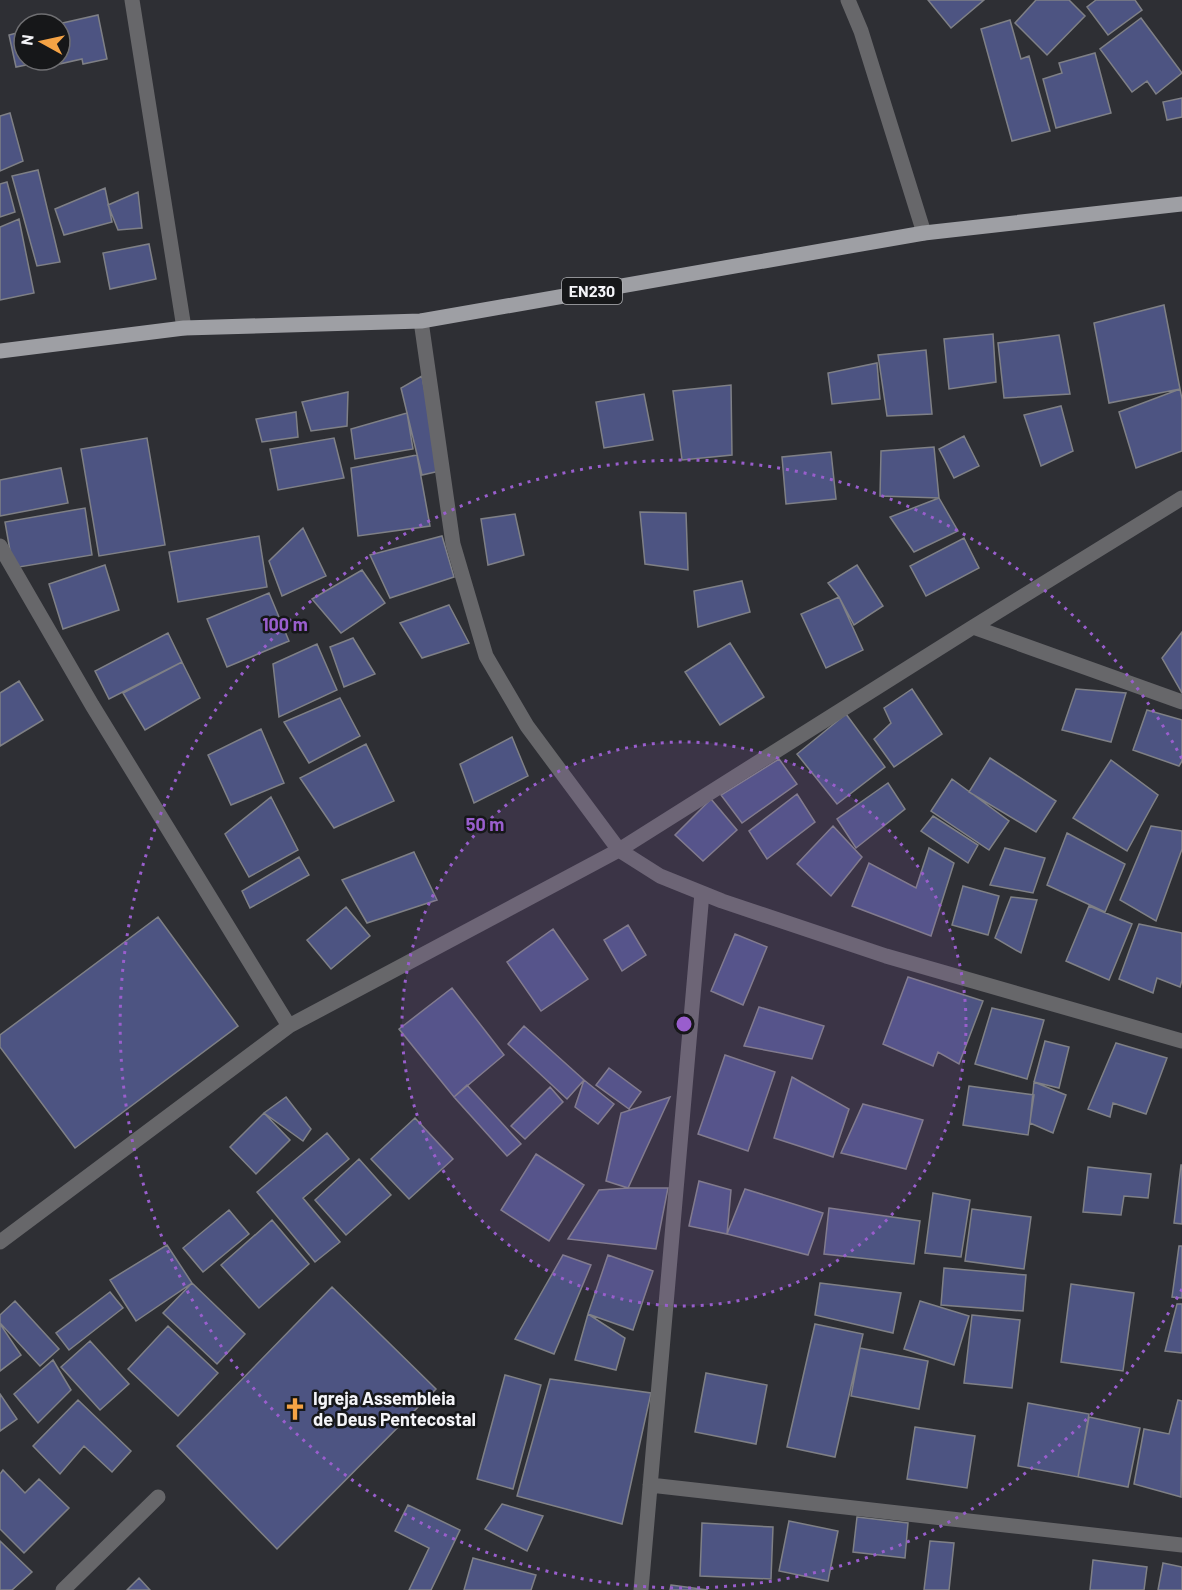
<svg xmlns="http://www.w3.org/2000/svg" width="1182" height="1590" font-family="Barlow,sans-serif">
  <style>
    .building { fill: #4d5482; stroke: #7f8086; stroke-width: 1.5 }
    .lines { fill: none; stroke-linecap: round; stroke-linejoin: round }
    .minor { stroke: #67676a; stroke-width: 15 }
    .major { stroke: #9e9fa4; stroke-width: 15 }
    .ring { fill: none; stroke: #995ecd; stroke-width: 3; stroke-dasharray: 3 6 }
    .labels { text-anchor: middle; stroke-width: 5; stroke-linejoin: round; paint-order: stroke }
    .shield { fill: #161719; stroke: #b1b2b5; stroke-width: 1.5 }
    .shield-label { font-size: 16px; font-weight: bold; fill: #f4f4f8 }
    .poi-label { font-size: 18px; font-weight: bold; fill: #f4f4f8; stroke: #161719; text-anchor: start }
    .centre { fill: #995ecd; stroke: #161719; stroke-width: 3 }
    .ring-label { font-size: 18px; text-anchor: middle; font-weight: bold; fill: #995ecd; stroke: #161719; stroke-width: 5; stroke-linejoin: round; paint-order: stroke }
  </style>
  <rect width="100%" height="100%" fill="#2e2f34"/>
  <!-- building -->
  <path class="building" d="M928,0h56l-33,28z
    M1036,0h33l16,16 -38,39 -32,-32z
    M1096,0h39l7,10 -34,25 -21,-28z
    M98,15l9,44 -24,5 -1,-5 -45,10 -1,-6 -20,4 -7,-32 15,-4v29h36v-36h-2z
    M1141,18l41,55 -26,21 -9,-13 -15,11 -32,-43z
    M1010,20l11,39 8,-3 21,75 -38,10 -31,-112z
    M1095,53l16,60 -55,15 -13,-49 19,-6 -3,-10z
    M1182,98v19l-15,3 -4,-18z
    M10,113l13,48 -23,10v-55z
    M38,170l22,92 -23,4 -25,-90z
    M7,182l8,30 -15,5v-33z
    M105,188l7,34 -48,13 -9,-26z
    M138,192l4,36 -24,2 -10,-25z
    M19,219l15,74 -34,7v-73z
    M149,244l7,35 -46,10 -7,-36z
    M1164,305l16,84 -71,14 -15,-80z
    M993,334l3,48 -47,7 -5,-50z
    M1059,335l11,59 -66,4 -6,-55z
    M926,350l6,64 -45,2 -9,-61z
    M877,363l3,36 -48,5 -4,-31z
    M422,376l18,95 -18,4 -21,-87z
    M731,385l1,70 -50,5 -9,-69z
    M1180,389l2,10v52l-46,17 -17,-56z
    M348,392l-1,34 -36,5 -9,-29z
    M644,394l9,46 -49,8 -8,-46z
    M1061,406l12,45 -32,15 -17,-51z
    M296,412l2,25 -36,5 -6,-23z
    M407,413l6,36 -58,10 -4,-30z
    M964,436l15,30 -25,12 -15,-29z
    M147,438l18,107 -66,11 -18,-107z
    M334,438l10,40 -66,12 -8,-41z
    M934,447l5,51 -59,-2 1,-45z
    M831,452l5,47 -50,5 -4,-47z
    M417,455l13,71 -72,10 -7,-68z
    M61,468l7,35 -68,13v-36z
    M939,498l19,33 -44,21 -24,-35z
    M85,508l7,47 -79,13 -8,-46z
    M640,512l46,1 2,57 -43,-6z
    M515,514l9,41 -36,10 -7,-46z
    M303,528l23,48 -44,20 -13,-35z
    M259,536l8,51 -89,15 -9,-50z
    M442,536l12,41 -64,21 -20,-43z
    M964,538l15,30 -53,28 -16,-30z
    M105,565l14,45 -56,19 -14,-45z
    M857,565l26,41 -29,19 -15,-28 -11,-14z
    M362,570l23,33 -44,30 -29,-34z
    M742,581l8,31 -52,15 -4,-36z
    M269,593l20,48 -62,26 -20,-48z
    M839,597l24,53 -37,18 -25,-54z
    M449,605l20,38 -47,15 -22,-35z
    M1182,632v61l-20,-35z
    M168,633l14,29 -73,37 -14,-28z
    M353,638l22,36 -31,13 -14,-40z
    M730,643l34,54 -44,28 -35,-53z
    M317,644l20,46 -58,27 -6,-53z
    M182,662l18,36 -55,32 -22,-37z
    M19,681l24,39 -43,26v-53z
    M912,689l30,45 -48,33 -20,-28 17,-16 -7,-15z
    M1076,689l50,4 -15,49 -49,-12z
    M340,698l20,38 -51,27 -25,-41z
    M1147,710l35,10v41l-3,5 -46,-16z
    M846,714l39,53 -48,37 -40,-50z
    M261,729l23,54 -53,22 -23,-50z
    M512,737l16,39 -54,27 -14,-39z
    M366,744l28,57 -60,27 -34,-50z
    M990,758l66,43 -20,31 -67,-40z
    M779,759l18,25 -55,39 -21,-28z
    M1111,760l47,35 -31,56 -54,-33z
    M952,779l57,42 -20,29 -58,-39z
    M888,783l17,26 -49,39 -19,-29z
    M797,794l18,28 -48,37 -18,-28z
    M271,797l27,53 -49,27 -24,-43z
    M711,799l26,31 -34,31 -28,-26z
    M933,816l45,29 -10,18 -47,-32z
    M833,826l29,31 -31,39 -34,-32z
    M1151,826l31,5v18l-26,72 -36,-21z
    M1067,833l58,31 -20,48 -58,-27z
    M929,848l25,15 -23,73 -79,-30 17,-43 47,25z
    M1005,848l40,10 -12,35 -43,-8z
    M414,852l23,48 -70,23 -25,-43z
    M299,857l10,18 -59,33 -8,-17z
    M963,886l36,10 -11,39 -36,-10z
    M1011,897l26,3 -16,53 -26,-15z
    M1089,906l43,18 -23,56 -43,-19z
    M346,907l24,29 -39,33 -24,-29z
    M158,917l80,109 -163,122 -75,-101v-12z
    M1139,924l43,9v47l-2,7 -23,-9 -4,15 -34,-14z
    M628,925l18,30 -24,16 -18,-31z
    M553,929l35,50 -47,32 -34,-49z
    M735,934l32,13 -24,58 -32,-14z
    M908,977l75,24 -24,63 -21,-12 -5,14 -50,-22z
    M452,988l52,67 -50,42 -55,-68z
    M759,1007l65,19 -12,33 -68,-13z
    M992,1008l52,12 -17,59 -52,-15z
    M524,1026l60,54 -17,19 -59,-55z
    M1045,1041l24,6 -10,41 -25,-6z
    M1116,1043l51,15 -21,56 -33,-11 -3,14 -22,-8z
    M725,1055l50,17 -27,79 -50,-17z
    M609,1068l32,24 -12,17 -33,-24z
    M792,1077l57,32 -16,48 -59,-19z
    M584,1080l30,24 -16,20 -23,-17z
    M1034,1082l32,13 -13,38 -23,-10z
    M467,1085l54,59 -14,12 -53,-59z
    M969,1086l65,9 -6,40 -65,-10z
    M550,1087l13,15 -38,37 -14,-13z
    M286,1097l25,32 -8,12 -39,-28z
    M670,1097l-42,91 -22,-7 15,-68z
    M863,1104l60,16 -17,49 -65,-16z
    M264,1113l26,27 -34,34 -26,-27z
    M415,1118l38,41 -44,40 -38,-40z
    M327,1133l22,26 -46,39 37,44 -25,20 -58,-70z
    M536,1154l48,31 -35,56 -48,-31z
    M359,1159l32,36 -45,40 -31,-35z
    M1181,1165h1v59l-8,-1z
    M1088,1167l63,7 -3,24 -24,-2 -3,19 -38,-3z
    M699,1181l32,9 -4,44 -38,-8z
    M628,1188h40l-12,61 -88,-10 31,-49z
    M745,1189l78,24 -15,42 -81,-21z
    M933,1193l37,7 -9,57 -36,-4z
    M829,1208l91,13 -6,43 -90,-10z
    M972,1209l59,8 -7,52 -59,-8z
    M229,1210l20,24 -46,38 -20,-24z
    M272,1220l37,44 -50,44 -38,-43z
    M167,1245l25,38 -56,38 -26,-41z
    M1179,1246h3v52l-10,-1z
    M563,1255l28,10 -37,89 -39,-15z
    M608,1255l45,16 -20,59 -45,-16z
    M944,1268l82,7 -3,36 -82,-6z
    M192,1283l53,51 -28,30 -54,-51z
    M820,1283l81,10 -8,40 -78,-18z
    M1071,1284l63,9 -11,78 -62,-9z
    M332,1287l104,102 -159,160 -100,-103z
    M110,1292l13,16 -54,42 -13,-17z
    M15,1301l44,48 -19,17 -40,-43v-8z
    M920,1301l49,15 -15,49 -50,-16z
    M1177,1304h5v49l-17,-2z
    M588,1314l37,24 -9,32 -41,-10z
    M972,1315l48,5 -8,68 -48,-5z
    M0,1324l21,31 -21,16z
    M815,1324l48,10 -28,123 -48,-10z
    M168,1326l50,47 -40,43 -50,-47z
    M90,1341l39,43 -29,26 -39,-43z
    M860,1348l68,13 -9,48 -68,-13z
    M53,1360l18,30 -33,33 -24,-29z
    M706,1373l61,12 -11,59 -61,-12z
    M505,1375l36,10 -28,104 -36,-10z
    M550,1379l101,14 -29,131 -105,-28z
    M0,1394l17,25 -17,12z
    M78,1400l53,51 -19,21 -28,-26 -24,28 -27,-28z
    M1178,1400l4,1 -1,96 -47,-13 10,-55 25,5z
    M1028,1403l61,11 -11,63 -60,-11z
    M1089,1417l51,11 -12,59 -50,-10z
    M915,1427l60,9 -8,52 -60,-9z
    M3,1470l22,23 14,-14 30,29 -45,45 -24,-24v-55z
    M502,1504l41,12 -16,35 -42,-22z
    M408,1505l52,25 -29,60h-22l20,-42 -34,-17z
    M857,1517l51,6 -3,35 -52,-6z
    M789,1521l49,10 -10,50 -49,-10z
    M702,1523l71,4 -2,52 -71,-3z
    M0,1541l32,31 -20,18h-12z
    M930,1541l24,2 -5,47h-25z
    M473,1558l63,17 -5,15h-67z
    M1093,1560l54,7 -3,23h-54z
    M1163,1563l19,4v23h-24z
    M139,1578l11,12h-23z
    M671,1585l37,5h-38z"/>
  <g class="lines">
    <!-- minor -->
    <path class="minor" d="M132,0l52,328
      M848,0l13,31 63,202
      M421,321l32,223 33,112 41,70 92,124 41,26 62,25 164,55 296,85
      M0,546l92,159 197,321
      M973,627l209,75
      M0,1242l289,-216 330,-176 354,-223 209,-129
      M650,1485l532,60
      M63,1590l95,-93
      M641,1590l61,-697"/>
    <!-- major -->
    <path class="major" d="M0,351l184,-23 237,-7 503,-88 258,-29"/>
  </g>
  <!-- distance rings -->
  <circle cx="684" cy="1024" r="282" fill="#995ecd" fill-opacity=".12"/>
  <g class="ring">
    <circle cx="684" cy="1024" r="282"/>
    <path d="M1182 1289A564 564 0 1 1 1182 759"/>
  </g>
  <!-- icons -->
  <defs>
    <g id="church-bare" transform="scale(1.8)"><path d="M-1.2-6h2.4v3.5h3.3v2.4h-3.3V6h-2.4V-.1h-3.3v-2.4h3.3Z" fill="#f5a345" stroke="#161719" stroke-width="2.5" paint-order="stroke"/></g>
  </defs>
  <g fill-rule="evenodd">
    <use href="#church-bare" x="295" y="1409"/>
  </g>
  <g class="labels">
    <!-- shield labels -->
    <rect class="shield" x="562" y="278" width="60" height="26" rx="4.5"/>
    <g class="shield-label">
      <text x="592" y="297">EN230</text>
    </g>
    <!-- poi labels -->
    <g class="poi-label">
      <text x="313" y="1405">Igreja Assembleia<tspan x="313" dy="21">de Deus Pentecostal</tspan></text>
    </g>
  </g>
  <circle cx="684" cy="1024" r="9" class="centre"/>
  <g class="ring-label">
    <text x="285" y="631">100 m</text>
    <text x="485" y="831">50 m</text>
  </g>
  <!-- north arrow -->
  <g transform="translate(42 42) rotate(278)"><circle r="28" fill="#161719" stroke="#6f6f72" stroke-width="1.5"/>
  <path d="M0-4.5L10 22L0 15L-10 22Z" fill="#f5a345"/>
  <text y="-9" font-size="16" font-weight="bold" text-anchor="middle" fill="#f4f4f8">N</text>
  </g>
</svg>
